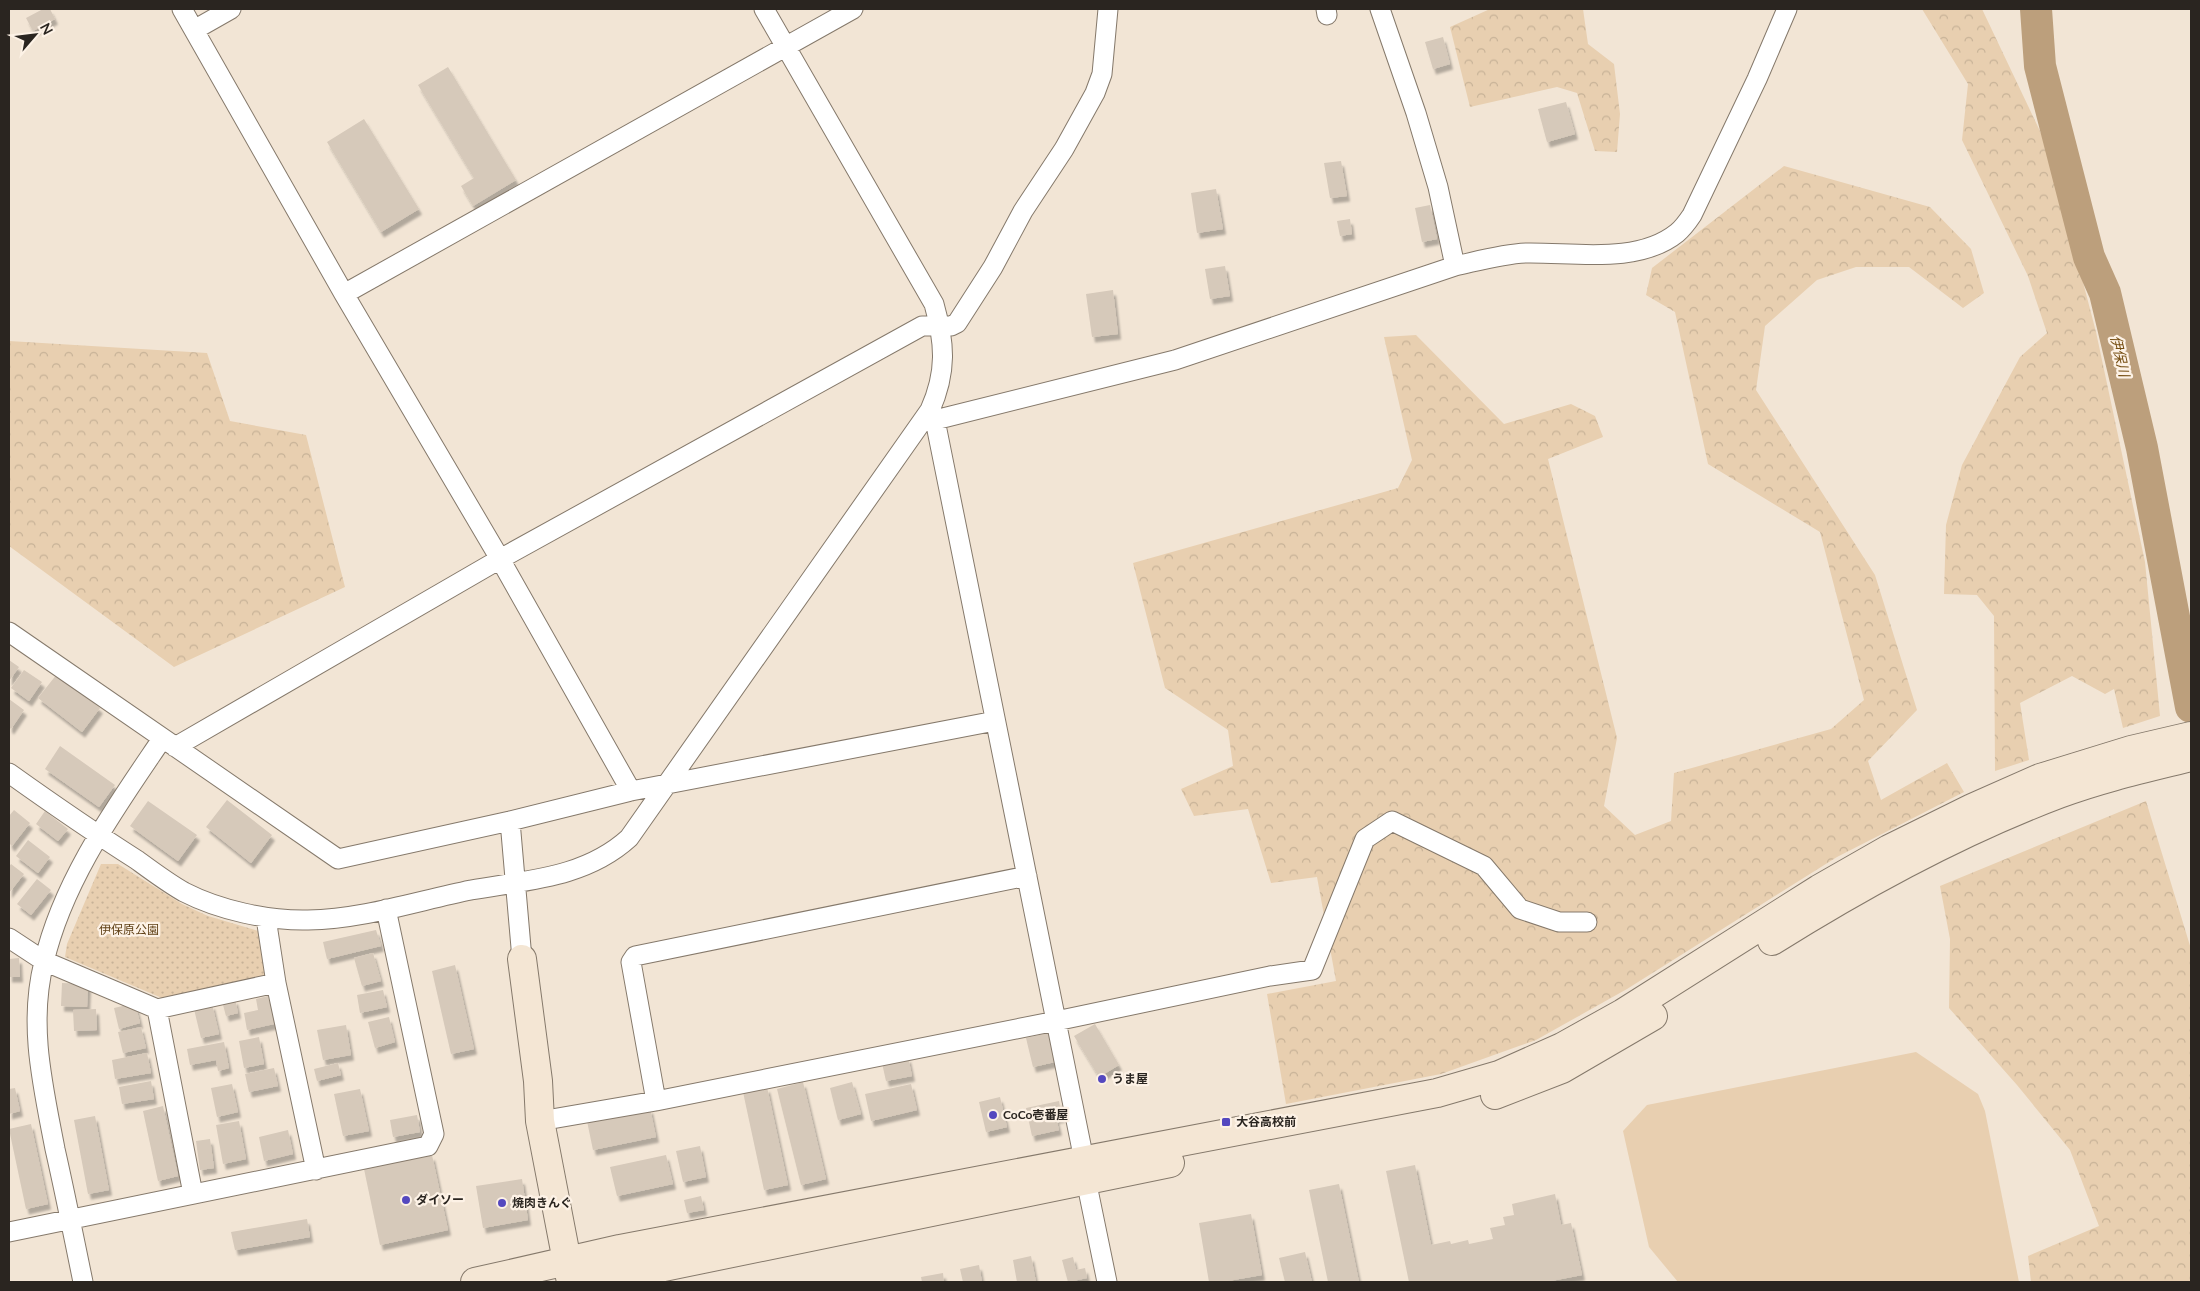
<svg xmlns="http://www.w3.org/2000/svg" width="2200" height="1291" font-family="Lato,'Noto Sans JP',sans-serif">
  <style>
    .grass { fill: url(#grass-dots) }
    .forest { fill: url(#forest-crowns) }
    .garden { fill: #e8cfb0 }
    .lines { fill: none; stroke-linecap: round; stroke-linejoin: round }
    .river { stroke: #bc9f7c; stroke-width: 32 }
    .building { fill: #d6c9ba; filter: url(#shadow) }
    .street-casing { stroke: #85796b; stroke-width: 21 }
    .secondary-casing { stroke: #85796b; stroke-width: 30 }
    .street { stroke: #fff; stroke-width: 19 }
    .secondary { stroke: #f4e6d4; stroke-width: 28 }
    .poi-dot { fill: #5448bf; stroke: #fdf2e6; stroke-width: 2 }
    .labels { text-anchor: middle; stroke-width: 4.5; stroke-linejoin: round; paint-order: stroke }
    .park-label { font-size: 12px; fill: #614218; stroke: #fdf2e6 }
    .poi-label { font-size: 12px; font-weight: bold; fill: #2a2520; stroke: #fdf2e6; text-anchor: start }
    .water-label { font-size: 14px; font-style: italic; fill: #754d11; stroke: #fdf2e6 }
  </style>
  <defs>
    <pattern id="grass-dots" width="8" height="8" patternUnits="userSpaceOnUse" patternTransform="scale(1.25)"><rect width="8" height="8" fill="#e8cfb0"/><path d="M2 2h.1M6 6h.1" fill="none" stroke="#c7b297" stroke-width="1.8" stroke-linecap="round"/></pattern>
    <pattern id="forest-crowns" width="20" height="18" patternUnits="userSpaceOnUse" patternTransform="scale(1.25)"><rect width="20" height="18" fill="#e8cfb0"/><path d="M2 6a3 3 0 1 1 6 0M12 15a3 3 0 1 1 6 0" fill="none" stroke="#c7b297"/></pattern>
    <filter id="shadow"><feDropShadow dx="3" dy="5.5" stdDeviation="1" flood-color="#0004"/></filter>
  </defs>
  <rect width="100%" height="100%" fill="#f2e5d5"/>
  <!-- grass -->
  <path class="grass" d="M101,864h17l64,40 26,12 54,16 8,38 -6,7 -102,21 -97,-41 2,-13z"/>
  <!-- forest -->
  <path class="forest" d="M1490,9h93l5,35 26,20 6,50 -3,38 -22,-1 -18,-58 -20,-6 -87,20 -20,-80z
    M1922,9h60l66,139 48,184 49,230 15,154 -37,12 -9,-39 -9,5 -33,-18 -52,27 9,57 -34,11 -1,-155 -17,-21 -33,-1 2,-69 16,-60 58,-108 27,-24 -19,-57 -66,-136 6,-56z
    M1784,166l146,41 41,42 13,44 -21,15 -54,-41h-53l-39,13 -52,46 -9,64 119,185 42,135 -49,51 13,39 66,-37 17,29 -127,65 -210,132 -91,51 -95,34 -155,30 -19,-110 69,-13 -19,-104 -46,6 -23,-74 -54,7 -13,-27 52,-23 -5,-36 -63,-42 -32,-125 265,-75 14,-28 -28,-123 32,-2 88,89 67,-20 24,12 8,21 -55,22 69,279 -13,68 31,29 36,-14 3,-48 157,-44 33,-29 -44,-168 -112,-68 -33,-152 -29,-17 6,-27z
    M9,341l198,12 23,68 76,14 39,152 -171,80 -165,-121z
    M2146,801l45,148v333h-160l-3,-26 71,-30 -29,-76 -53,-65 -68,-77 1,-69 -10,-53z"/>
  <!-- garden -->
  <path class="garden" d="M1916,1052l62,42 7,17 34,171h-341l-29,-35 -26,-116 24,-26z"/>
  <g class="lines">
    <!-- river -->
    <path class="river" d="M2036,9l4,57 49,191 16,36 37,155 49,259"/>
  </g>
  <!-- building -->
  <path class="building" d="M43,9h7l5,10 -22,12 -7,-13z
    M1443,37l7,27 -17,5 -8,-27z
    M448,67l68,113 -43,26 -12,-20 13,-8 -56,-93z
    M1566,102l9,32 -28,8 -9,-33z
    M364,119l55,90 -38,23 -54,-90z
    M1341,161l6,35 -17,2 -6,-35z
    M1216,189l7,40 -26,4 -6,-40z
    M1430,205l7,34 -15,3 -7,-34z
    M1350,219l2,15 -12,2 -3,-15z
    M1225,266l5,30 -20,3 -5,-30z
    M1113,290l5,44 -26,3 -6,-43z
    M9,660l10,7 -10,14z
    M24,670l18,12 -13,19 -18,-13z
    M57,674l43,34 -18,24 -44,-34z
    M9,699l15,11 -13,19 -2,-2z
    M60,746l55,39 -16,22 -54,-38z
    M227,800l45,35 -21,28 -45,-36z
    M148,801l49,34 -19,26 -48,-35z
    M14,810l16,13 -18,23 -3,-3v-27z
    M45,811l23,18 -10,12 -22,-17z
    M28,840l22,17 -12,16 -22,-17z
    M11,864l13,10 -15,19v-26z
    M37,879l14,11 -20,25 -14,-11z
    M376,930l5,16 -54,13 -4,-17z
    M373,953l8,28 -19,5 -8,-28z
    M19,958l1,19h-11v-18z
    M455,965l19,84 -23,5 -19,-83z
    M62,983l26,1 -1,23 -26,-1z
    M383,990l4,17 -27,6 -3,-18z
    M268,996l6,28 -27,6 -3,-17 14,-3 -2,-11z
    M235,999l3,14 -12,3 -4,-15z
    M135,1003l5,20 -21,6 -5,-21z
    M212,1004l7,30 -18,4 -7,-29z
    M96,1009l1,21 -23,1 -1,-21z
    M389,1017l6,25 -20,6 -7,-26z
    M1095,1024l24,41 -20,12 -25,-41z
    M346,1025l5,30 -28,5 -6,-30z
    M141,1027l5,21 -23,5 -5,-21z
    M1049,1033l6,29 -22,5 -7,-29z
    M259,1037l5,27 -20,4 -5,-27z
    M224,1042l5,26 -11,3 -2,-11 -26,5 -3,-16z
    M147,1053l4,20 -36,6 -3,-19z
    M908,1057l4,19 -26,5 -4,-18z
    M338,1063l3,12 -24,6 -3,-12z
    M274,1068l4,18 -29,6 -4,-18z
    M151,1081l3,18 -32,5 -3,-17z
    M803,1082l23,97 -25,6 -24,-96z
    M852,1082l9,32 -23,6 -8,-32z
    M232,1084l6,28 -21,5 -6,-29z
    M911,1084l6,26 -46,11 -6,-27z
    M767,1087l21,98 -24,5 -21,-98z
    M15,1088l5,23 -11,3v-25z
    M360,1089l9,42 -26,5 -9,-42z
    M1000,1097l7,30 -21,5 -7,-30z
    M1059,1101l3,16 -6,1 3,12 -27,6 -6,-28z
    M163,1106l15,70 -20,5 -15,-70z
    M650,1108l6,29 -63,13 -6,-29z
    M417,1115l3,17 -27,5 -3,-17z
    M95,1116l14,74 -21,4 -14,-74z
    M239,1121l7,38 -23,5 -7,-39z
    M31,1124l17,80 -22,5 -17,-80z
    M288,1130l5,24 -29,7 -5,-24z
    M210,1139l4,29 -14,2 -4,-29z
    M700,1146l6,31 -23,5 -7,-31z
    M432,1155l16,75 -68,15 -16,-76z
    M666,1155l7,29 -56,12 -7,-29z
    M1415,1165l16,80 19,-4 1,3 17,-4 1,4 24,-5 -3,-11 15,-3 -2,-8 11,-2 -2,-11 43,-10 6,31 10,-2 11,52 -36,7h-137l-23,-111z
    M522,1179l6,41 -45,8 -7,-42z
    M1339,1184l20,98h-31l-19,-92z
    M701,1196l3,14 -17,3 -3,-13z
    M1251,1214l11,61 -40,7h-13l-10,-59z
    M307,1219l3,18 -75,13 -4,-18z
    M1305,1252l7,30h-27l-6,-24z
    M1031,1256l5,26h-19l-4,-22z
    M1073,1257l3,13 9,-2 2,10 -19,4 -6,-22z
    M979,1265l3,17h-19l-3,-13z
    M943,1273l1,9h-22l-1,-5z"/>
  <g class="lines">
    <!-- street casing -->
    <g class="street-casing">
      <path id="street" d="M182,9l162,285 156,265 131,232
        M1326,9l1,6
        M1380,9l36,104 22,74 17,79
        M194,30l37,-21
        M344,294l509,-285
        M930,410l5,10 149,740
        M935,420l240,-60 280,-94c23,-5 47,-12 71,-13 47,-1 111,12 151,-20 6,-5 11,-12 15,-18l65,-136 30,-70
        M9,632l329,227 172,-38 121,-30 364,-70
        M175,747l325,-188 422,-233h29l6,-3 36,-56 30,-56 41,-62 31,-56 7,-19 6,-65
        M9,773c42,30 84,59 128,87 15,11 31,23 47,32 35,18 84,29 124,28 55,-1 109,-19 163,-30 56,-10 114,-12 158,-52l301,-428c17,-38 15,-67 4,-106l-170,-295
        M510,821l12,138
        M266,918l10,65 40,187
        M9,938l35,23 113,48 119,-26
        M157,1009l36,185
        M656,1101l-25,-139 4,-6 392,-80
        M540,1121l116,-20 400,-80 214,-45 42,-6 53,-131 27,-18 92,45 36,43 39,13h28
        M1086,1180l21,102
        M9,1232l419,-86 6,-12 -48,-225
        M83,1282c-9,-44 -18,-89 -28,-133 -12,-63 -27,-124 -11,-187 19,-82 72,-155 118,-223"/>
    </g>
    <!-- secondary casing -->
    <g class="secondary-casing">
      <path id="secondary" d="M1772,941c91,-57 186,-109 287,-147 43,-16 88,-26 132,-37
        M522,959l16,122 2,40 31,161
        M1495,1095l67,-26 91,-53
        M475,1282l145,-33 817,-156 62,-18 63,-28 61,-34 196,-124 70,-40 83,-41 68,-30 91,-28 60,-14
        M591,1282l579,-119"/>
    </g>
    <!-- street -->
    <use href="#street" class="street"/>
    <!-- secondary -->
    <use href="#secondary" class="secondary"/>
  </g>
  <!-- markers -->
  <g class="poi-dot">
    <circle cx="1102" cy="1079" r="5"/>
    <circle cx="993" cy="1115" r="5"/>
    <rect x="1221" y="1117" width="10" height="10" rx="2.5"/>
    <circle cx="406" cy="1200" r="5"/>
    <circle cx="502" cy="1203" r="5"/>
  </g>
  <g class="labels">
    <!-- park labels -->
    <g class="park-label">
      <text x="129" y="934">伊保原公園</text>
    </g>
    <!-- poi labels -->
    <g class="poi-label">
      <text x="1112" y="1083">うま屋</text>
      <text x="1003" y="1119">CoCo壱番屋</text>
      <text x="1236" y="1126">大谷高校前</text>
      <text x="416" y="1204">ダイソー</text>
      <text x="512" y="1207">焼肉きんぐ</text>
    </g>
    <!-- water labels -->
    <g class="water-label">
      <text transform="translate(2120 356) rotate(77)" y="5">伊保川</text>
    </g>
  </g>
  <!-- border -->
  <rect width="2200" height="1291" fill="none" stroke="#2a2520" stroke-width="20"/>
  <!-- north arrow -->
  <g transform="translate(35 35) rotate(62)" stroke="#fdf2e6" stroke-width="4" paint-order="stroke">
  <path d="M0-4L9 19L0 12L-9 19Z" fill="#2a2520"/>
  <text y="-8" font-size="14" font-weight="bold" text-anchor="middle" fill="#2a2520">N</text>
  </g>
</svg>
